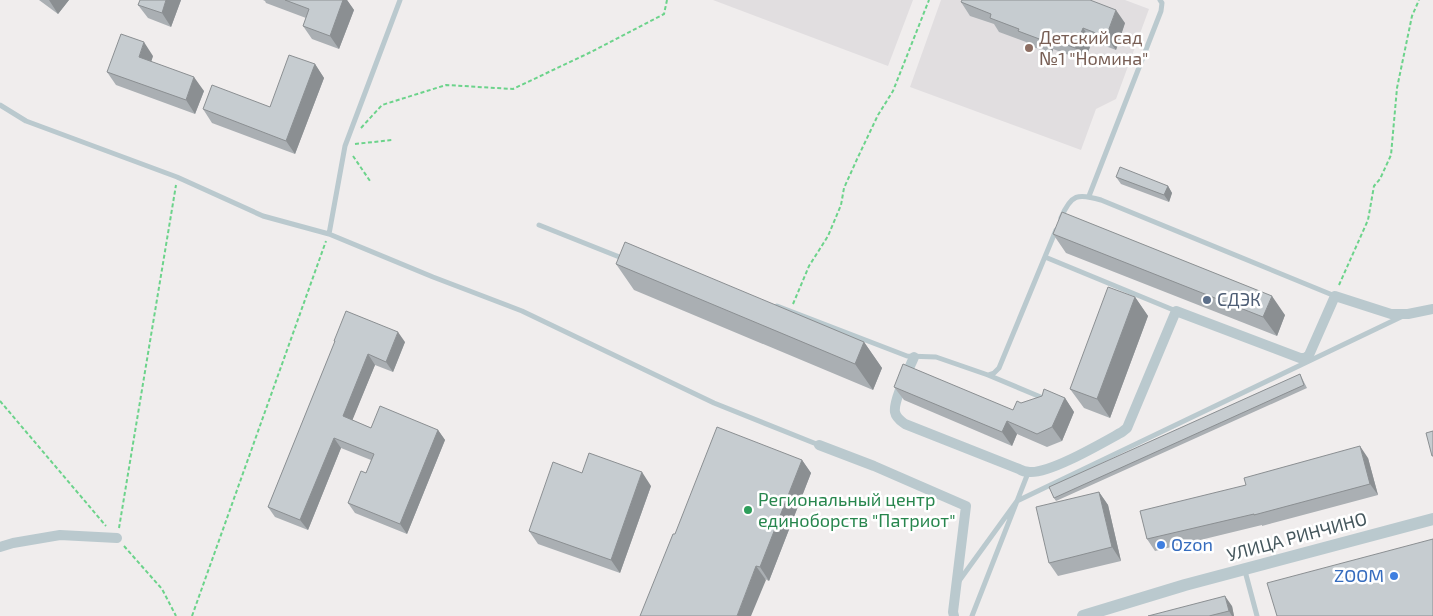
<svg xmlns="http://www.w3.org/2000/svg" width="1433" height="616" font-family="'Exo 2',sans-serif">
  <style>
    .education { fill: #e1dee0 }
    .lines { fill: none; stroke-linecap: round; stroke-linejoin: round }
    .path { stroke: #6cd38b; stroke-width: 2; stroke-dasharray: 4 2.5; stroke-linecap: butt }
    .service { stroke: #bac9ce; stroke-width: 5 }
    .minor { stroke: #bac9ce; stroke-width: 10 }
    .tertiary { stroke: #bac9ce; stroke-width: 12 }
    .wall { fill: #aaafb3 }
    .shaded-wall { fill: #8b8f92 }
    .building { fill: #c6ccd0; stroke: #8b8f92 }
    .education-dot { fill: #8d6e63; stroke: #fff; stroke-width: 2 }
    .service-dot { fill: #5c6f8a; stroke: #fff; stroke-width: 2 }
    .leisure-dot { fill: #2e9e5b; stroke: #fff; stroke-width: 2 }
    .shop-dot { fill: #3f7fe0; stroke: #fff; stroke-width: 2 }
    .labels { text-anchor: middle; stroke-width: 5; stroke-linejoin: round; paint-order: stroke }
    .education-label { font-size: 18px; fill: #785e54; stroke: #fff; text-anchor: start }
    .service-label { font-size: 18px; fill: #4e5e75; stroke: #fff; text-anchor: start }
    .leisure-label { font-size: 18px; fill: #27864d; stroke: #fff; text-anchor: start }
    .street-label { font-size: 18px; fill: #44565c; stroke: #fff }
    .shop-label { font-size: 18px; fill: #366cbe; stroke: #fff; text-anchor: start }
  </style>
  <rect width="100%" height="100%" fill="#f0eded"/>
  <!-- education -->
  <path class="education" d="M713,0h200l-25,66z
    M941,0h184l24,9 -33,90 -20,10 -15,41 -171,-63z"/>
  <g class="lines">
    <!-- path -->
    <path class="path" d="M361,128l21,-23 64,-20 67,4 78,-37 73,-38 3,-14
      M355,144l37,-4
      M353,156l17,25
      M1339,285l29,-65 6,-34 6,-7 11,-24 6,-67 15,-72 7,-16
      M793,304l16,-38 19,-30 13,-31 3,-17 14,-31 20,-42 15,-24 36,-91
      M0,401l106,125
      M119,528l57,-343
      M124,546l38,43 14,27
      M192,616l134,-375"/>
    <!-- service -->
    <path class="service" d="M0,105l26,16 151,56 86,39 66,18 104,43 89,34 192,92 105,42
      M1089,196l72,-185 1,-8 -2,-3
      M1061,218c10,-24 17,-25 40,-18l234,96
      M539,225l83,33 3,-2
      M329,234l16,-88 55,-146
      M1045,257l131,54
      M777,306l130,50 29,1 52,18 6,-2 5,-5 57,-138
      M988,375l55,23
      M1245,571l12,45
      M959,581l58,-80 386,-185
      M972,616l56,-143"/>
    <!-- minor -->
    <path class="minor" d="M914,357c-5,12 -21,44 -19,55 1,6 6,9 10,12l114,45c3,2 7,3 11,3 21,1 72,-29 92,-40l5,-4 49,-117 124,47h5l4,-3 26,-59 56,18h17l25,-5
      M819,445l55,21 92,40 -13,106 1,4
      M0,547l13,-4 47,-8 57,3"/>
    <!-- tertiary -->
    <path class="tertiary" d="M1083,616l102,-31 248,-66"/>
  </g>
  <!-- wall -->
  <path class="wall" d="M39,0h30l-11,14z
    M181,0l-10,27 -23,-9 -10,-13z
    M263,0h84l7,10 -15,39 -27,-10 -9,-13 3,-8 -40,-15 -1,-2z
    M961,2l164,21 -9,27 -24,-9 -7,20 -32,-12 -1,5 -24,-9 -2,-3 -27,-10 -5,-8 -24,-8z
    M153,56l-2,6 53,29 -9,23 -79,-29 -9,-13z
    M315,64l9,14 -29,76 -83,-31 -9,-14 67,-2z
    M1116,177l52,9 4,7 -3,9 -48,-18z
    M1053,234l232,81 -8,21 -211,-83z
    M616,264l248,78 18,26 -9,22 -239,-100z
    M1135,297l13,19 -38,102 -26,-10 -14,-19z
    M334,341l71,1 -12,30 -18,-7 -23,55 19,8 67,2 7,10 -38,94 -52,-21 -7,-10 18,-30 5,-13 -30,-12 -33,82 -33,-13 -7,-10 67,-165z
    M1300,374l7,14 -251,113 -2,-3z
    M894,387l119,23 8,-7 44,-5 9,14 -12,29 -15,6 -30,-13 -5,12 -108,-46z
    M1368,458l10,37 -116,31v-1l-107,26 -8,-12z
    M802,460l9,13 -42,108 -94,-47z
    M582,473l69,13 -31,87 -82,-29 -9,-13z
    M1099,492l9,13 13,56 -63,15 -9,-13z
    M1232,606l2,10h-86z"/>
  <!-- shaded-wall -->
  <path class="shaded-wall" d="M49,0h20l-11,14z
    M166,0h15l-10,27 -9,-14z
    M343,0h4l7,10 -15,39 -9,-13z
    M1116,10l9,13 -9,27 -10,-13z
    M1083,28l9,13 -7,20 -10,-13z
    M1044,36l9,13 -1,5 -10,-14z
    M144,42l9,14 -5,15 -9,-14z
    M315,64l9,14 -29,76 -9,-13z
    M194,77l10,14 -9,23 -9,-14z
    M1168,186l4,7 -3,9 -5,-7z
    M1272,296l13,19 -8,21 -14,-19z
    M1135,297l13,19 -38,102 -13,-19z
    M398,332l7,10 -12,30 -7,-10z
    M864,342l18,26 -9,22 -18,-26z
    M368,354l7,11 -25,61 -7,-10z
    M1065,398l9,14 -12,29 -10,-14z
    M1007,421l10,13 -5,12 -10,-14z
    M438,430l7,10 -38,94 -7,-10z
    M334,438l7,10 -33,82 -8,-10z
    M1360,446l8,12 10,37 -8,-11z
    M802,460l9,13 -42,108 -9,-14z
    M642,472l9,14 -31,87 -9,-13z
    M1099,492l9,13 13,56 -9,-14z
    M756,566l10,14 -15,36h-14z
    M1225,596l7,10 2,10h-2l-3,-5z"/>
  <!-- building -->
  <path class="building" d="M140,0h26l-4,13 -24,-8z
    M285,0h58l-13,36 -27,-10 6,-17z
    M962,0h128l26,10 -10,27 -23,-9 -8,20 -31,-12 -2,4 -24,-9 1,-2 -29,-11 1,-4 -30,-12z
    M121,34l23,8 -5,15 55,20 -8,23 -79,-28z
    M289,55l26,9 -29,77 -83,-32 9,-24 58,22z
    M1120,167l48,19 -4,9 -48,-18z
    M1062,212l210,84 -9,21 -210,-83z
    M625,242l239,100 -9,22 -239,-100z
    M1108,287l27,10 -38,102 -27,-10z
    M346,311l52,21 -12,30 -18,-8 -25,62 28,12 9,-22 58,24 -38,94 -52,-21 13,-32 5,2 8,-19 -40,-16 -34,82 -32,-13 67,-166h-1z
    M903,364l110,46 4,-9 4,2 21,-7 2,-7 21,9 -13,29 -15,7 -30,-13 -5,11 -108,-45z
    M1300,374l4,11 -250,113 -5,-11z
    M717,427l85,33 -42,107 -4,-1 -19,50h-97l33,-82h2z
    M1433,431v25h-1l-6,-23z
    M1360,446l10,38 -116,31v-1l-107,25 -7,-28 106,-26 -2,-7z
    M589,453l53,19 -31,88 -82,-29 24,-69 29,11z
    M1099,492l13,55 -63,16 -13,-56z
    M1433,539v77h-156l-10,-33z
    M1225,596l4,15 -20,5h-61z"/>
  <!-- markers -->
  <circle class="education-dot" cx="1029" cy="48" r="5"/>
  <circle class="service-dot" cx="1207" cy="300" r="5"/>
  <circle class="leisure-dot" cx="748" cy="510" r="5"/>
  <g class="shop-dot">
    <circle cx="1161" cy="545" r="5"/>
    <circle cx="1394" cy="576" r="5"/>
  </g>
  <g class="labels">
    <!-- education labels -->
    <g class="education-label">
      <text x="1039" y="44">Детский сад<tspan x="1039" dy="21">№1 "Номина"</tspan></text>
    </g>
    <!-- service labels -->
    <g class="service-label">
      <text x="1217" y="306">СДЭК</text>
    </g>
    <!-- leisure labels -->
    <g class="leisure-label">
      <text x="758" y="506">Региональный центр<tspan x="758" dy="21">единоборств "Патриот"</tspan></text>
    </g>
    <!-- street labels -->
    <g class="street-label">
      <text transform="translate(1297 537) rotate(-15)" y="6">УЛИЦА РИНЧИНО</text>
    </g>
    <!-- shop labels -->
    <g class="shop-label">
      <text x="1171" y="551">Ozon</text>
      <text x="1384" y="582" text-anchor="end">ZOOM</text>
    </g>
  </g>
</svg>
